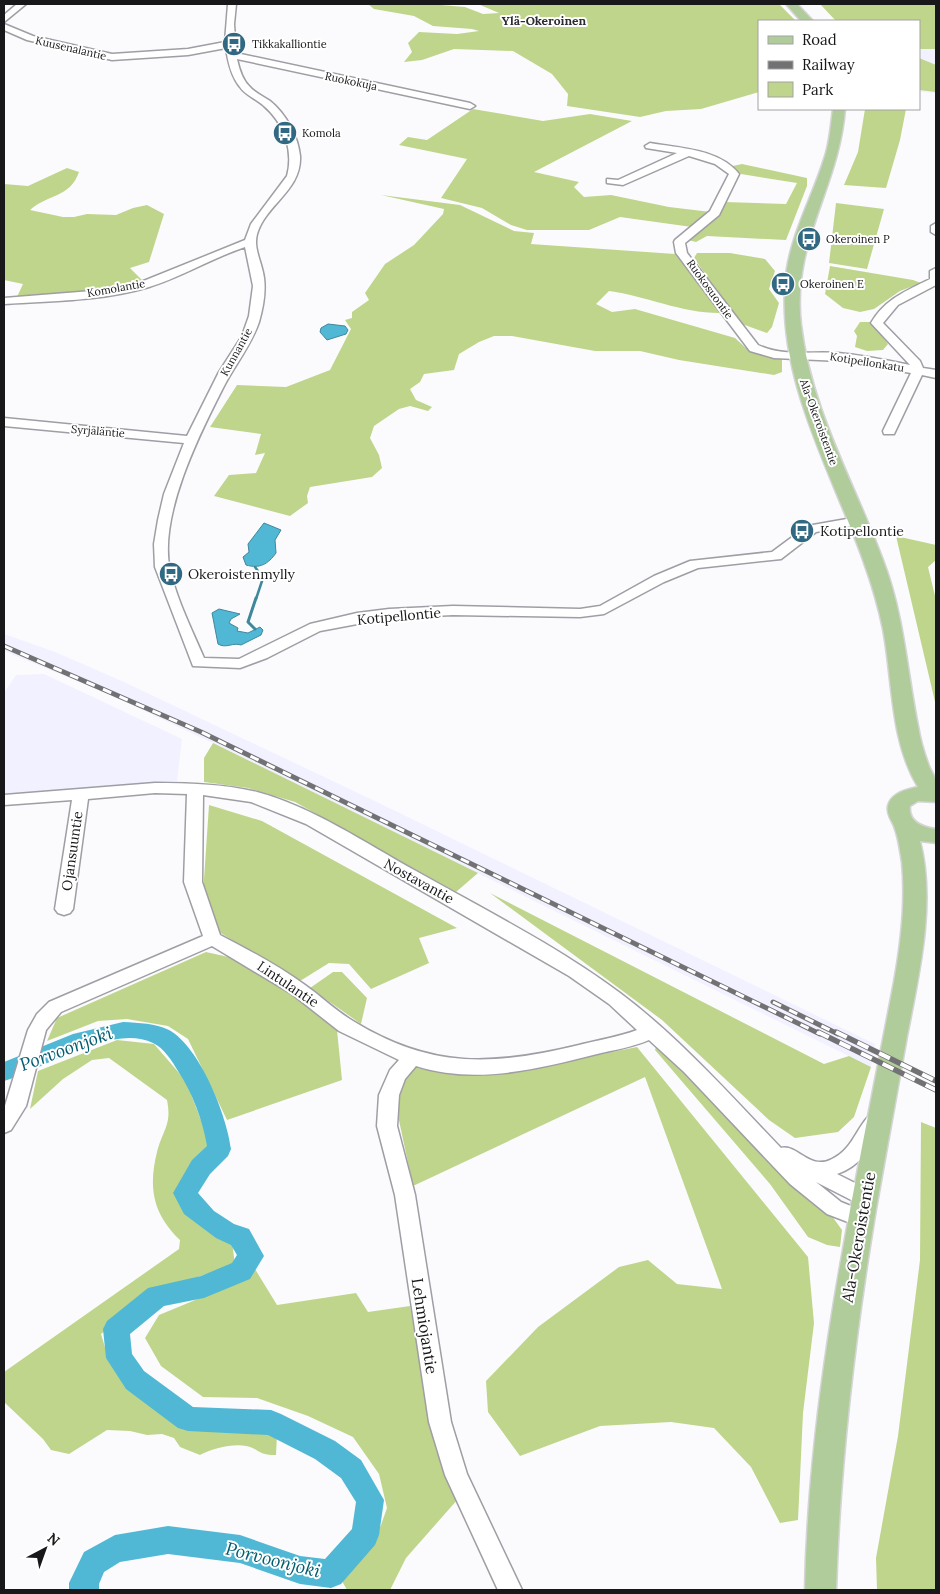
<svg xmlns="http://www.w3.org/2000/svg" width="940" height="1594" font-family="Lora,serif">
  <style>
    .built { fill: #f1f1ff }
    .green { fill: #bfd58b }
    .water { fill: #50b8d4; stroke: #3f889c }
    .lines { fill: none; stroke-linecap: round; stroke-linejoin: round }
    .stream-far1 { stroke: #3f889c; stroke-width: 2.5 }
    .stream { stroke: #3f889c; stroke-width: 3 }
    .river { fill: #50b8d4; fill-rule: evenodd }
    .minor-casing { stroke: #9e9ea4; stroke-width: 3 }
    .major-casing { stroke: #d5d5d6; stroke-width: 3 }
    .minor { fill: #fff; fill-rule: evenodd }
    .major { fill: #b0cc9b; fill-rule: evenodd }
    .rail-far1-casing { stroke: #727275; stroke-width: 5 }
    .rail-casing { stroke: #727275; stroke-width: 5.5 }
    .rail-far1 { stroke: #fff; stroke-width: 3; stroke-dasharray: 9; stroke-linecap: butt }
    .rail { stroke: #fff; stroke-width: 4; stroke-dasharray: 12; stroke-linecap: butt }
    .labels { text-anchor: middle; stroke-width: 4; stroke-linejoin: round; paint-order: stroke }
    .far-poi-label { font-size: 11px; fill: #18181a; stroke: #fff; text-anchor: start }
    .far-street-label { font-size: 11px; fill: #18181a; stroke: #fff }
    .far-neighbourhood-label { font-size: 12px; font-weight: bold; fill: #2b2b30; stroke: #fff }
    .poi-label { font-size: 14px; fill: #18181a; stroke: #fff; text-anchor: start }
    .street-label { font-size: 14px; fill: #18181a; stroke: #fff }
    .near-street-label { font-size: 16px; fill: #18181a; stroke: #fff }
    .near-water-label { font-size: 18px; font-style: italic; fill: #005d70; stroke: #fff }
  </style>
  <rect width="100%" height="100%" fill="#fbfbfe"/>
  <!-- built -->
  <path class="built" d="M919,49h17v44l-17,-1z
    M4,634l51,18 69,30 255,121 496,241 -4,23 -629,-310 -131,-62 -107,-44z
    M44,674l138,65 -5,42 -173,13v-101l12,-18z"/>
  <!-- green -->
  <path class="green" d="M368,4h61l36,3 18,7 16,-1 -21,-9h301l17,17h-37v71l-58,17 -35,2 -26,6 -73,-11 1,-12 -16,-20 -39,-23 -59,-2 -32,11 -18,2 8,-10 -4,-9 11,-11 38,2 22,-3 -7,-2 -39,-3 -19,-10 -40,-7z
    M820,4h116v45h-17v-28h-83z
    M919,58l17,7v27l-17,-2z
    M473,109l70,12 47,-7 42,7 -98,51 45,10 -5,5 10,10 27,-2 58,12 42,5 -19,15 -72,-10 -31,13h-62l-16,-5 -29,-17 -41,-10 26,-39 -68,-14 9,-8 19,3z
    M865,109h41l-6,31 -14,48 -42,-3 14,-33z
    M742,164l65,14v8l-21,54 -79,-4 -11,6 -8,-2 5,-6 16,-9 16,-23 61,2 11,-21 -56,-9 -8,-8z
    M67,168l12,4c-9,26 -31,22 -49,38l33,7h11l13,-3 29,1 17,-7 14,-3 17,9 -15,48 -19,6 12,12 -38,9 -87,8 6,-13 -19,-4v-96l24,2z
    M381,195l79,10 54,26 20,2 -3,11 144,10 47,59c-38,1 -76,-17 -113,-22l-13,13 16,8 23,-3 100,29 11,10 36,11v13l-8,3 -95,-15 -39,-9h-45l-83,-15h-18l-15,6 -20,12 -5,16 -30,4 -4,8 -10,7 6,11 16,7 -4,4 -18,-5 -11,3 -25,17 -4,12 9,17 3,13 -10,9 -62,10 -3,9 1,7 -18,13 -76,-20 15,-21 27,-2 9,-20 -10,2 6,-21 -51,-7 27,-42 49,2 44,-17 21,-41 -6,-9 7,-2v-6l17,-12 -4,-7 20,-29 29,-19 29,-31 1,-5z
    M836,203l48,6 -17,60 -38,-6z
    M697,253h33l35,6 10,12 -6,18 10,14 -7,24 -5,6 -25,-9 -8,-8 -40,-58z
    M830,266l83,14 8,3 -21,8 -26,18 -14,3 -17,-4 -18,-14z
    M860,322h11l17,22 -5,6 -16,1 -12,-4 2,-11 -3,-5z
    M896,536l40,9v15l-8,7 8,33v106z
    M213,743l265,130 -22,19 -161,-90 -47,-14 -44,-6v-24z
    M209,805l53,16 195,107 -38,10 10,25 -58,26 -22,-25 -20,-1 -29,18 -81,-49 -16,-38z
    M490,893l334,171 25,-8 22,11 -17,50 -16,15 -43,6 -26,-18 -107,-100z
    M206,952l27,6 59,37 45,35 5,50 -115,40 -39,-81 -20,-13 -41,-7 -29,2 -51,20 10,-23z
    M333,972h9l25,26 -6,26 -51,-36z
    M117,1040l37,4 32,37 21,55 1,11 -13,12 -19,34 9,21 47,28 3,23 -75,24 -59,45 6,20 25,38 48,31 97,11 -1,21c-19,0 -16,-6 -30,-9 -12,-3 -36,3 -46,9l-20,-8 -6,-9 -12,-4 -15,1 -17,-4 -23,-1 -38,24 -18,-4 -8,-11 -39,-37v-30l175,-123 1,-9c-27,-26 -32,-52 -23,-88 6,-23 15,-27 10,-52l-58,-42 -17,2 -29,19 -33,30 8,-38z
    M637,1047l171,210 6,66 -11,90 -5,107 -18,3 -29,-56 -37,-39 -43,-6 -71,4 -80,30 -32,-44 -2,-31 52,-54 81,-60 29,-7 29,24 45,5 -77,-212 -232,109 -19,-89 18,-30 27,5h73z
    M656,1047l9,5 50,53 114,107 13,18 -2,17 -13,-2 -19,-8 -38,-53 -115,-134z
    M921,1122l15,6v462h-59l-1,-32 22,-122 22,-176z
    M255,1269l22,36 79,-12 12,19 42,-6 26,144 22,49 -52,59 -16,32h-43l-5,-9 34,-42 11,-31 -8,-34 -26,-37 -45,-21 -51,-18 -54,-1 -42,-31 -16,-28 14,-23 75,-31z"/>
  <!-- water -->
  <path class="water" d="M328,324l17,2 3,4 -2,4 -19,6 -7,-8 1,-4z
    M264,523l17,7 -6,10 1,13c-8,11 -16,16 -30,12l-3,-8 6,-5 -1,-8z
    M219,609l21,5 -9,5 -2,4 9,5 -1,3 11,2 12,-6 3,3 -2,5 -20,10c-8,-3 -15,4 -23,-1l-6,-31z"/>
  <g class="lines">
    <!-- stream-far1 -->
    <path class="stream-far1" d="M255,567l8,11 -7,21"/>
    <!-- stream -->
    <path class="stream" d="M255,629l-7,-7 8,-24"/>
    <!-- river -->
    <path class="river" d="M123,1022c16,1 32,1 46,8 31,17 58,86 62,119l-3,7 -18,18 -12,19 16,18 20,13 15,5 15,27 -14,23 -46,19 -40,8 -34,28 2,20 12,17 49,36 78,3 10,4 54,27 26,19 23,40 -5,35 -4,10 -34,39 -10,4 -31,-4 -60,-21 -72,-9 -48,8 -16,10 -5,12v6h-30v-7l15,-31 31,-17 53,-9 72,9 60,21 25,3 27,-30 4,-27 -15,-24 -26,-19 -47,-24 -80,-4 -10,-3 -52,-39 -20,-31 -3,-29 4,-8 41,-33 53,-12 31,-13 5,-8 -6,-10 -15,-7 -32,-24 -11,-21 19,-33 15,-14c-4,-25 -15,-54 -29,-75 -6,-10 -14,-23 -25,-28 -41,-20 -111,27 -149,38v-19l69,-28z"/>
    <!-- minor casing -->
    <g class="minor-casing">
      <path id="minor" d="M17,4h9l-22,18v-7z
        M228,4h8l-2,20 2,29 234,50 5,3 -5,3 -233,-50c2,9 5,20 12,27 6,7 14,10 21,15 16,13 28,35 30,55 2,34 -34,48 -43,78 -4,15 5,28 7,44 2,15 -1,30 -5,44 -8,24 -25,44 -36,66 -24,47 -65,129 -53,182 7,30 22,60 34,88l35,1 71,-35 47,-11 32,-4 64,-3 127,3 20,-3 54,-30 36,-15 82,-9 35,-26 51,-9 7,4 -2,3 -47,8 -35,27 -83,9 -34,14 -60,32 -24,3 -127,-2 -64,3 -69,13 -53,27 -27,10 -47,-2 -38,-99 -1,-23 4,-24 6,-26 20,-51 -180,-17v-8l183,18 32,-64 23,-36 7,-20 4,-30 -8,-39c-33,11 -63,30 -96,40 -47,14 -97,14 -145,17v-6l88,-7 49,-9 104,-42 6,-16 36,-48c7,-25 -3,-53 -23,-70 -7,-7 -18,-10 -24,-19 -9,-11 -12,-25 -14,-39l-38,7 -76,5 -85,-20 -23,-10v-6l29,12 79,18 76,-5 37,-7z
        M650,143c29,5 70,6 89,31l-20,41 -34,28 2,10 71,92c26,12 53,6 80,8 24,2 48,7 72,12l-39,-42c14,-24 35,-32 59,-44v-8l6,-3v17l-38,20 -15,18 37,38 3,7 13,2v8l-14,-3 -28,59h-10l-1,-3 28,-58 -70,-12 -67,-3 -24,-7 -74,-98 -2,-11 1,-2 35,-29 19,-37 -14,-10 -26,-8 -66,29 -16,-2v-4l11,1 59,-27 -31,-5 -1,-2z
        M936,223v12l-5,-3v-6z
        M155,783c33,0 69,1 102,9 56,15 108,51 159,79 69,39 141,75 204,122 59,44 110,102 161,155 16,-4 29,23 51,11 19,-9 23,-27 35,-41 5,-5 10,-3 15,-1l3,5c-12,22 -23,44 -48,52l34,17 3,6 -3,6 -7,2 -7,-2 -41,-21 25,20 27,11 3,6 -3,6 -7,2 -34,-13 -37,-30 -106,-112 -35,-32c-16,7 -35,10 -52,14 -59,15 -121,31 -181,12l-11,13 -6,16 -2,31 18,69 36,227 16,52 55,116h-24l-53,-115 -16,-53 -34,-227 -18,-69 2,-31 11,-25 9,-10 -60,-29 -47,-37 -80,-48 -151,66 -15,18 -20,76 -15,24 -7,3v-24l24,-79 9,-16 12,-12 154,-66 -19,-54 3,-88 -32,-1 -67,6 -15,110 -3,4 -6,2 -6,-2 -3,-4 17,-109 -68,5v-10zM203,795l48,7 55,22 263,152 40,28 28,26c-18,7 -39,10 -58,15 -86,21 -148,24 -226,-24 -17,-10 -31,-24 -48,-36 -26,-19 -56,-35 -85,-50l-18,-53z"/>
    </g>
    <!-- major casing -->
    <g class="major-casing">
      <path id="major" d="M786,4h11l16,17h-12z
        M833,109h12c-6,79 -54,133 -44,216 10,85 54,159 83,238 20,53 23,108 34,163 2,13 6,27 11,40 2,6 7,11 7,17 1,6 0,13 0,19l-18,-1 -8,5c-2,16 12,21 26,23v14l-16,-2c16,62 -1,133 -13,195 -10,58 -21,115 -31,173 -21,126 -36,253 -40,381h-31c4,-205 51,-406 89,-608 7,-38 12,-81 8,-120 -2,-11 -3,-22 -7,-33 -2,-8 -9,-14 -7,-23 3,-13 19,-17 30,-19 -28,-46 -25,-106 -35,-158 -23,-116 -105,-221 -98,-342 2,-48 28,-89 41,-134 4,-14 5,-29 7,-44z"/>
    </g>
    <!-- minor -->
    <use href="#minor" class="minor"/>
    <!-- major -->
    <use href="#major" class="major"/>
    <!-- rail-far1 casing -->
    <g class="rail-far1-casing">
      <path id="rail-far1" d="M4,646l197,86 619,302
        M773,1002l65,32"/>
    </g>
    <!-- rail casing -->
    <g class="rail-casing">
      <path id="rail" d="M818,1032l118,58
        M836,1032l100,49"/>
    </g>
    <!-- rail-far1 -->
    <use href="#rail-far1" class="rail-far1"/>
    <!-- rail -->
    <use href="#rail" class="rail"/>
  </g>
  <!-- icons -->
  <defs>
    <g id="bus-disc" transform="scale(1.25)"><circle r="9.5" fill="#316983" stroke="#fff"/><path d="M-5-6H5V4H4V6H2V4H-2V6H-4V4H-5ZM-3.5-4V0h7V-4ZM-3.5 1.2v1.5H-2V1.2ZM2 1.2v1.5H3.5V1.2Z" fill="#fff"/></g>
  </defs>
  <g fill-rule="evenodd">
    <use href="#bus-disc" x="234" y="44"/>
    <use href="#bus-disc" x="285" y="133"/>
    <use href="#bus-disc" x="809" y="239"/>
    <use href="#bus-disc" x="783" y="284"/>
    <use href="#bus-disc" x="802" y="531"/>
    <use href="#bus-disc" x="171" y="574"/>
  </g>
  <g class="labels">
    <!-- far-poi labels -->
    <g class="far-poi-label">
      <text x="252" y="48">Tikkakalliontie</text>
      <text x="302" y="137">Komola</text>
      <text x="826" y="243">Okeroinen P</text>
      <text x="800" y="288">Okeroinen E</text>
    </g>
    <!-- far-street labels -->
    <g class="far-street-label">
      <text transform="translate(71 48) rotate(13)" y="4">Kuusenalantie</text>
      <text transform="translate(351 81) rotate(12)" y="4">Ruokokuja</text>
      <text transform="translate(116 288) rotate(-10)" y="4">Komolantie</text>
      <text transform="translate(710 289) rotate(54)" y="4">Ruokosuontie</text>
      <text transform="translate(236 352) rotate(-61)" y="4">Kunnantie</text>
      <text transform="translate(867 362) rotate(9)" y="4">Kotipellonkatu</text>
      <text transform="translate(819 422) rotate(70)" y="4">Ala-Okeroistentie</text>
      <text transform="translate(98 431) rotate(5)" y="4">Syrjäläntie</text>
    </g>
    <!-- far-neighbourhood labels -->
    <g class="far-neighbourhood-label">
      <text x="544" y="25">Ylä-Okeroinen</text>
    </g>
    <!-- poi labels -->
    <g class="poi-label">
      <text x="820" y="536">Kotipellontie</text>
      <text x="188" y="579">Okeroistenmylly</text>
    </g>
    <!-- street labels -->
    <g class="street-label">
      <text transform="translate(399 616) rotate(-5)" y="5">Kotipellontie</text>
      <text transform="translate(72 851) rotate(-82)" y="5">Ojansuuntie</text>
      <text transform="translate(419 881) rotate(29)" y="5">Nostavantie</text>
      <text transform="translate(288 984) rotate(34)" y="5">Lintulantie</text>
    </g>
    <!-- near-street labels -->
    <g class="near-street-label">
      <text transform="translate(858 1237) rotate(-80)" y="6">Ala-Okeroistentie</text>
      <text transform="translate(425 1326) rotate(81)" y="6">Lehmiojantie</text>
    </g>
    <!-- near-water labels -->
    <g class="near-water-label">
      <text transform="translate(66 1049) rotate(-20)" y="6">Porvoonjoki</text>
      <text transform="translate(273 1560) rotate(14)" y="6">Porvoonjoki</text>
    </g>
  </g>
  <!-- border -->
  <rect width="940" height="1594" fill="none" stroke="#18181a" stroke-width="10"/>
  <!-- legend -->
  <rect x="758" y="20" width="162" height="90" fill="#ffffff" stroke="#a3a3a3"/>
  <rect x="768" y="36" width="25" height="8" fill="#b0cc9b" stroke="#a3a3a3"/>
  <text x="802" y="45" font-size="15" fill="#18181a">Road</text>
  <rect x="768" y="61" width="25" height="8" fill="#727275" stroke="#a3a3a3"/>
  <text x="802" y="70" font-size="15" fill="#18181a">Railway</text>
  <rect x="768" y="82" width="25" height="15" fill="#bfd58b" stroke="#a3a3a3"/>
  <text x="802" y="95" font-size="15" fill="#18181a">Park</text>
  <!-- north arrow -->
  <g transform="translate(45 1549) rotate(41)" stroke="#ffffff" stroke-width="4" paint-order="stroke">
  <path d="M0-4L9 19L0 12L-9 19Z" fill="#18181a"/>
  <text y="-8" font-size="14" font-weight="bold" text-anchor="middle" fill="#18181a">N</text>
  </g>
</svg>
